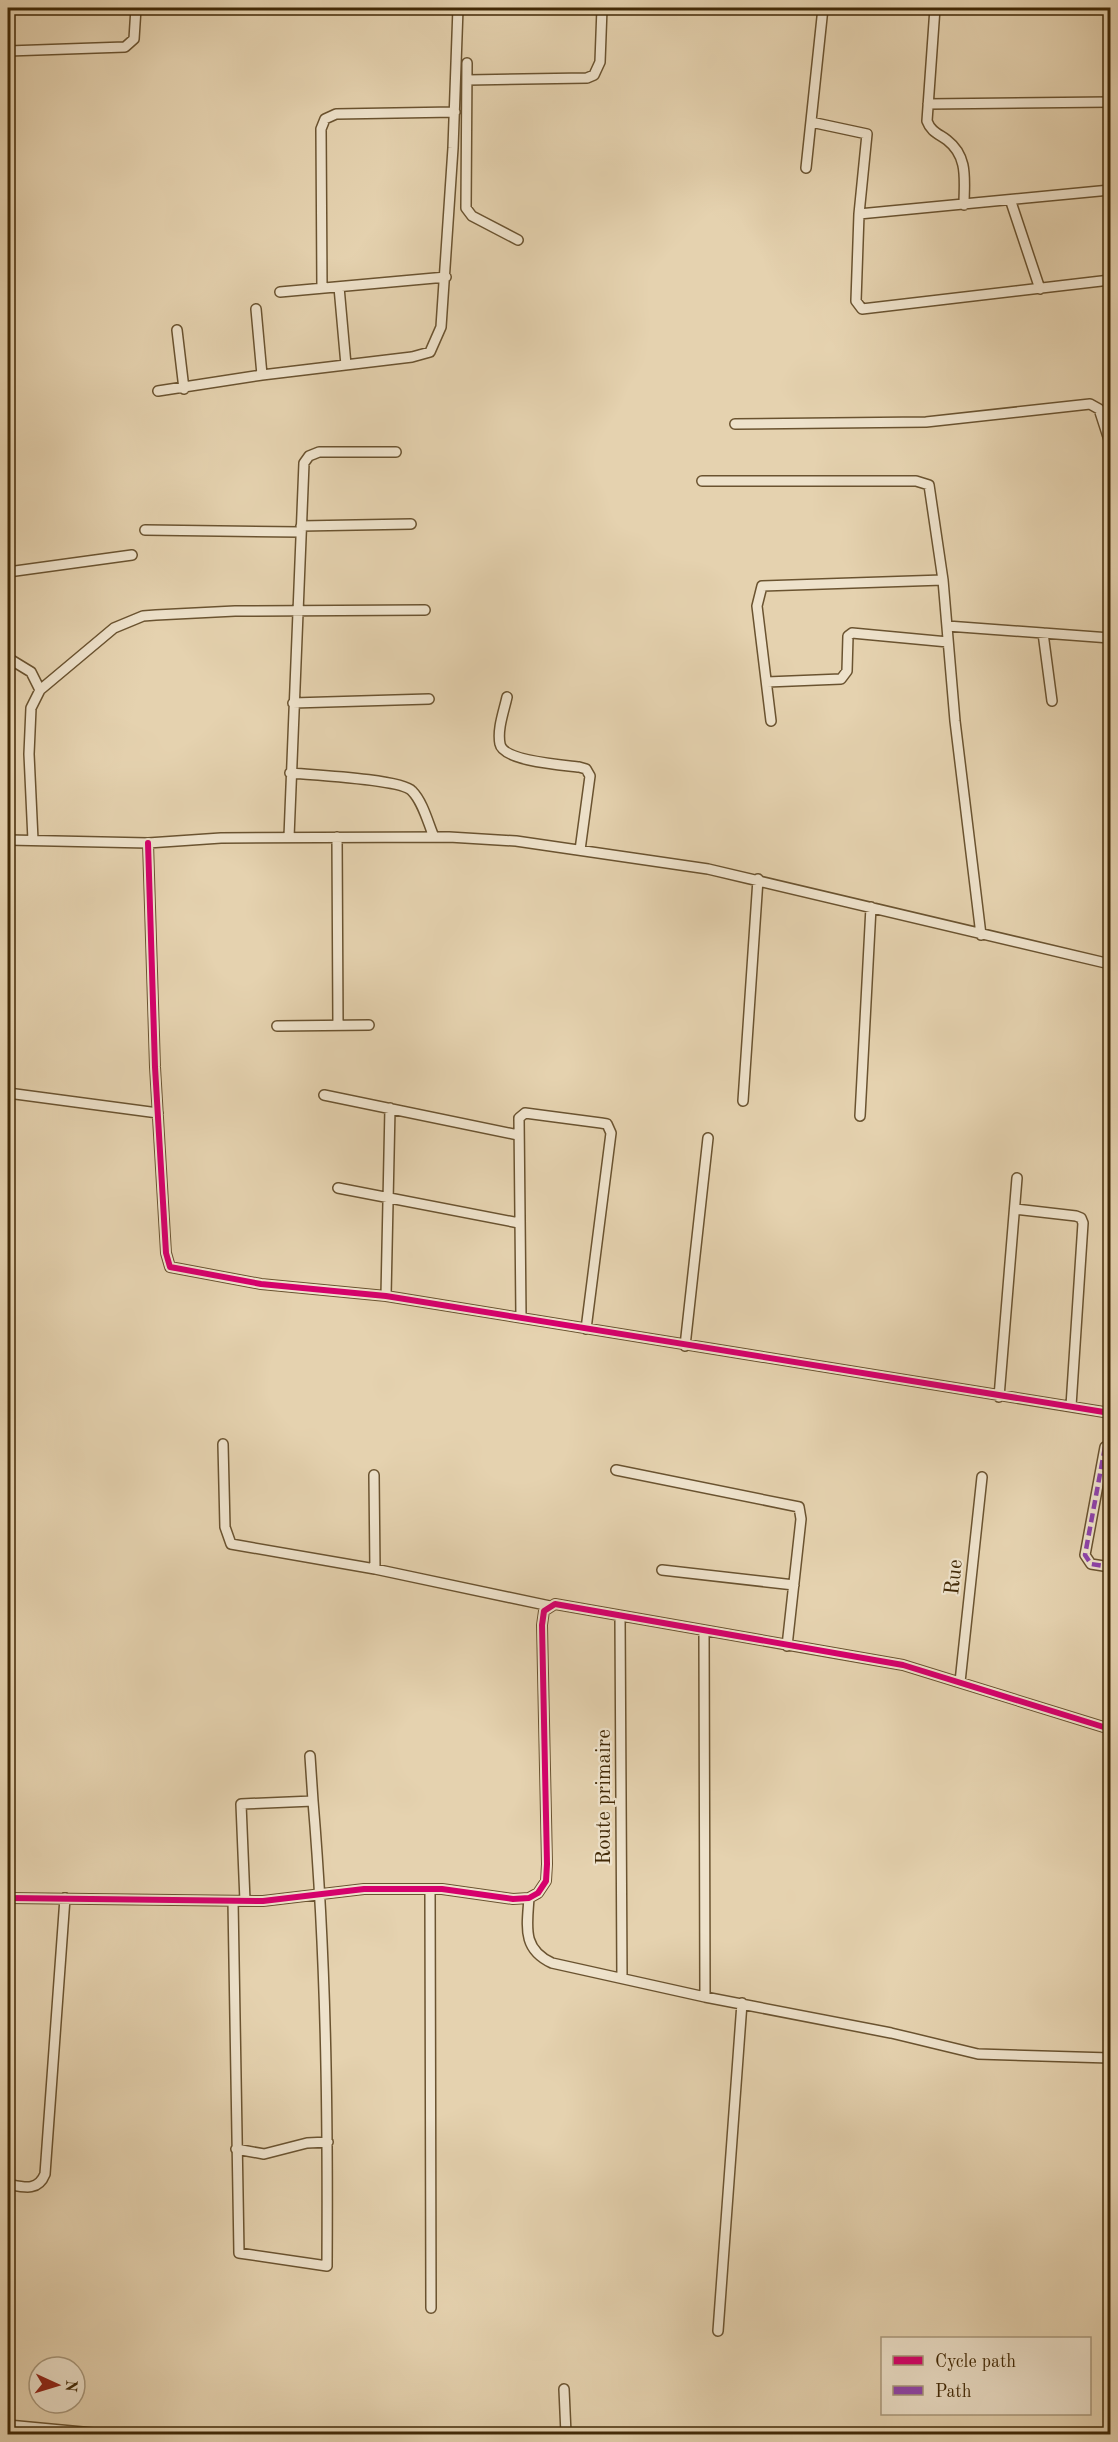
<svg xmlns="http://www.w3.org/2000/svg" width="1118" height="2442" font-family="'Old Standard TT',serif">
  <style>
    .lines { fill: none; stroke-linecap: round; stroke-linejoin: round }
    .street-casing { stroke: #6a5330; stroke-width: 12 }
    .street { stroke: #eee2cb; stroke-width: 9 }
    .quiet { stroke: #8e44ad; stroke-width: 4.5; stroke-dasharray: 9 4.5; stroke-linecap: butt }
    .cycleway-casing { stroke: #eee2cb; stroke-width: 10 }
    .cycleway { stroke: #d6006c; stroke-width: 6 }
    .labels { text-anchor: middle; stroke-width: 4.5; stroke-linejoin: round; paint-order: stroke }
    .street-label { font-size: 21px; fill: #412906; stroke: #eee2cb }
  </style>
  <rect width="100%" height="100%" fill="#e5d2af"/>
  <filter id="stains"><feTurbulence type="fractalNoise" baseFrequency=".00333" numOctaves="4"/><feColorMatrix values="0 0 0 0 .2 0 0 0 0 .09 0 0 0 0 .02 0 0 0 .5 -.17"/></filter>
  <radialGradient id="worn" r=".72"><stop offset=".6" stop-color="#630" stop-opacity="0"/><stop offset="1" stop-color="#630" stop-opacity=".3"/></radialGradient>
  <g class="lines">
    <!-- street casing -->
    <g class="street-casing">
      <path id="street" d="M935,8l-8,113c4,11 12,13 20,19 22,17 17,41 17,65
        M8,51l117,-4 9,-8 2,-31
        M467,63l-1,145 6,8 46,24
        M468,80l119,-2 7,-3 6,-13 2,-54
        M928,104l182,-2
        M811,122l56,12 -8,80 -3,87 6,8 248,-29
        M806,168l17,-160
        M1011,202l29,87
        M859,214l251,-24
        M339,287l7,78
        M322,288l-1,-159 4,-10 11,-5 119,-2
        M280,292l166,-15
        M256,309l6,66
        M177,330l7,59
        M158,391l104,-16 150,-18 18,-5 11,-25 12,-179 5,-140
        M735,424l191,-2 164,-18 9,5 11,34
        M702,481h214l13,4 14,95 12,141 26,214
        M301,526l110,-2
        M145,530l155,2
        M8,572l124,-17
        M947,626l163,12
        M1043,633l9,68
        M8,658l23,14 9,18
        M767,682l74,-3 6,-8 1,-35 4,-3 96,9
        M507,697c-3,14 -10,32 -7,47 3,17 63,21 79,23l7,2 4,7 -10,74
        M293,703l136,-4
        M771,721l-14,-115 5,-20 181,-6
        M290,773c21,2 111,6 122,18 11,11 16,32 22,46
        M289,837l15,-374 5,-7 10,-4h77
        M337,837l1,188
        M8,840l140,3 73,-5 228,-1 67,4 192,28 402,95
        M33,840l-4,-86 2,-46 9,-18 74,-62 29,-12 13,-1 79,-4 190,-1
        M148,843l7,224 11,186 4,14 91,17 125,12 724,117
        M277,1026l92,-1
        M8,1093l150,20
        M324,1095l194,40
        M743,1101l15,-222
        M860,1116l11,-209
        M338,1188l181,35
        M1015,1209l61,7 5,2 2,5 -12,183
        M386,1296l4,-188
        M521,1317l-2,-199 6,-5 76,10 6,1 4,9 -25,196
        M685,1346l23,-208
        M999,1397l18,-219
        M223,1444l2,83 6,17 144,25 175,37
        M1105,1447l-20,108 6,9 19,3
        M616,1470l183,37 2,12 -14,127
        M374,1475l1,94
        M662,1570l132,15
        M620,1616l2,362
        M704,1631l1,366
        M960,1682l22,-205
        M310,1756l3,45
        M430,1889l1,419
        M8,1898l255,3 101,-12h78l71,10 16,-1 9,-5 8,-12 1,-17 -5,-239 2,-14 11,-7 348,61 207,64
        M529,1898c-2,29 -7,51 23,65l153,34 186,36 87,21 132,4
        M233,1901l6,352 88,13c1,-156 -1,-311 -14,-465l-72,3 4,97
        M236,2149l28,5 43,-11 21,-1
        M8,2184c15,3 30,8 37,-10l20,-276
        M718,2331l24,-328
        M564,2389l2,45
        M8,2425l96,9"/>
    </g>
    <!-- street -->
    <use href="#street" class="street"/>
    <!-- quiet -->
    <path class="quiet" d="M1105,1447l-20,108 6,9 19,3"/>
    <!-- cycleway casing -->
    <g class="cycleway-casing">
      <path id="cycleway" d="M148,843l7,224 11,186 4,14 91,17 125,12 724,117
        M8,1898l255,3 101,-12h78l71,10 16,-1 9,-5 8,-12 1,-17 -5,-239 2,-14 11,-7 348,61 207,64"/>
    </g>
    <!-- cycleway -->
    <use href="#cycleway" class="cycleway"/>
  </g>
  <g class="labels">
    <!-- street labels -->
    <g class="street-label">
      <text transform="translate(953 1577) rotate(-84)" y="7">Rue</text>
      <text transform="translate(603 1797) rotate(-90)" y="7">Route primaire</text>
    </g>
  </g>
  <!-- margin -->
  <rect width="1118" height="2442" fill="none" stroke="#e5d2af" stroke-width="30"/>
  <rect x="9" y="9" width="1100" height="2424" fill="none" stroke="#412906" stroke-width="3"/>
  <rect x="15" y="15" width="1088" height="2412" fill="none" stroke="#412906" stroke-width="1.5"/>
  <!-- legend -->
  <rect x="881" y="2337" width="210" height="78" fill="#eee2cb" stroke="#a9987c" stroke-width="1.5"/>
  <rect x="893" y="2356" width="30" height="9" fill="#d6006c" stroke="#a9987c" stroke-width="1.5"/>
  <text x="935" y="2367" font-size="18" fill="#412906">Cycle path</text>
  <rect x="893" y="2386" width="30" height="9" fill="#8e44ad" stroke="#a9987c" stroke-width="1.5"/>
  <text x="935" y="2397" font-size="18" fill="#412906">Path</text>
  <!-- north arrow -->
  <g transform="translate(57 2385) rotate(94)"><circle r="28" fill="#eee2cb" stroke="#a9987c" stroke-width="1.5"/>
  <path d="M0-4.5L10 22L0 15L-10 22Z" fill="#8f2418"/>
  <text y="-9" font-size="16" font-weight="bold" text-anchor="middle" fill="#412906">N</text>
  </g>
  <rect width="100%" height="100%" filter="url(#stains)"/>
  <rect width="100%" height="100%" fill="url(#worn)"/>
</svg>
